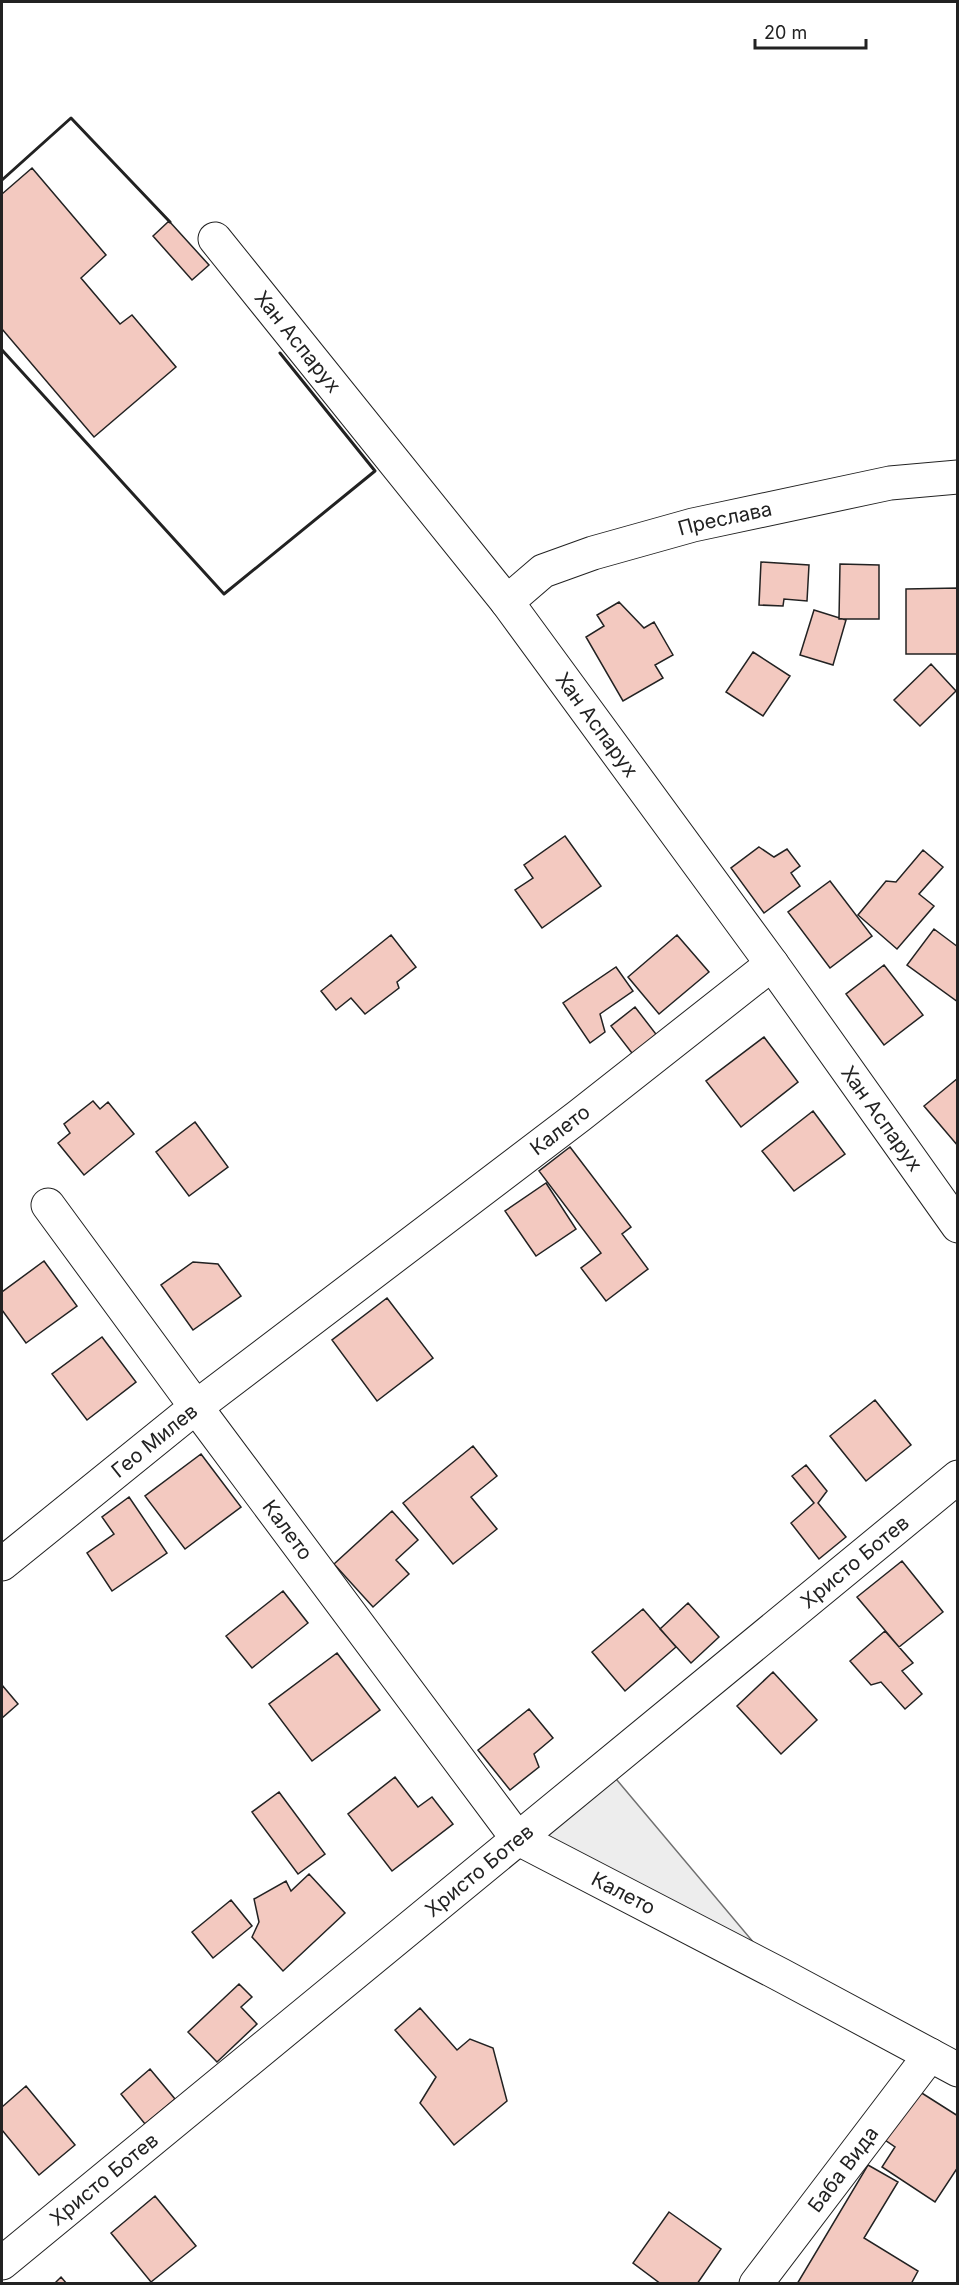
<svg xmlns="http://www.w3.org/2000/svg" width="959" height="2285" font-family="Inter,sans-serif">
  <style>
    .parking { fill: #ededed; stroke: #6f6f6f; stroke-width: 1.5 }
    .building { fill: #f3c9c0; stroke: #222; stroke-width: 1.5 }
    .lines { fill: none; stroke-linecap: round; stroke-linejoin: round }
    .minor-casing { stroke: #222; stroke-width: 35 }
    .minor { stroke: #fff; stroke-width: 33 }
    .wall { stroke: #222; stroke-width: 3 }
    .labels { text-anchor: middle; stroke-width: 4.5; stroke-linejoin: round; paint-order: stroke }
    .street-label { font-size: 20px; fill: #222; stroke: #fff }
  </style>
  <rect width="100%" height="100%" fill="#fff"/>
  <!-- parking -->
  <path class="parking" d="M606,1767l175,208 -264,-137z"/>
  <!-- building -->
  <path class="building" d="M32,168l74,87 -25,23 39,46 12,-9 44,52 -82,70 -92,-108v-135z
    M169,221l40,44 -17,15 -39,-44z
    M761,562l48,3 -2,36 -23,-2 -1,7 -24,-1z
    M840,564l39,1v54h-40z
    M958,588v66h-52v-65z
    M619,602l25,26 10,-6 19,33 -18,10 8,13 -40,23 -37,-64 18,-11 -7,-11z
    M814,610l32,10 -13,45 -33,-10z
    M753,652l37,24 -27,40 -37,-24z
    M931,664l25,27 -36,35 -26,-26z
    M565,836l36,50 -59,42 -27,-38 18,-12 -9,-13z
    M759,847l15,10 13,-8 13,17 -9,7 9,13 -36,27 -33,-45z
    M923,850l20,17 -24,27 15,12 -37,43 -39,-34 28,-34 10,1z
    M830,881l42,55 -42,32 -42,-56z
    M934,929l24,18v55l-51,-37z
    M391,935l25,32 -19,15 2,6 -34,26 -14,-16 -15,12 -15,-19z
    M677,935l32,37 -50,42 -31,-37z
    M884,965l39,50 -39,30 -38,-51z
    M616,967l17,24 -33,23 5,18 -15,11 -27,-40z
    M635,1007l24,31 -24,19 -24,-31z
    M764,1037l34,45 -57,45 -35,-46z
    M958,1078v68l-34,-40z
    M93,1101l7,8 8,-7 26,32 -50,41 -26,-32 12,-10 -6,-9z
    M813,1111l32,43 -51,37 -32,-40z
    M195,1122l33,45 -39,29 -33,-44z
    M570,1147l61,80 -9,7 26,35 -42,32 -25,-33 20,-15 -62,-82z
    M546,1183l30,46 -40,27 -31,-45z
    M44,1261l33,45 -51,37 -24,-33v-18z
    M193,1262l25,2 23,32 -48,34 -32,-45z
    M387,1298l46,60 -56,43 -45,-61z
    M102,1337l34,45 -49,38 -35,-46z
    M875,1400l36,45 -45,36 -36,-45z
    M473,1446l24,30 -26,21 26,32 -44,35 -50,-61z
    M201,1454l40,53 -56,42 -40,-53z
    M806,1465l21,26 -9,12 28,34 -27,22 -28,-36 23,-20 -22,-27z
    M129,1497l38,56 -55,38 -25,-38 27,-19 -12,-17z
    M392,1511l26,29 -22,20 13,14 -36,33 -39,-43z
    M902,1561l41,51 -44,35 -42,-50z
    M283,1591l25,32 -56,45 -26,-32z
    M688,1603l31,34 -28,26 -31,-34z
    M643,1609l33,38 -51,44 -33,-39z
    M885,1631l28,32 -11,8 20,23 -17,15 -24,-27 -10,3 -21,-24z
    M337,1653l43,57 -68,51 -43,-57z
    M773,1672l44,48 -36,34 -44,-48z
    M2,1685l16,19 -16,14z
    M529,1709l24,29 -19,16 5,13 -29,23 -32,-40z
    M395,1777l23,30 14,-10 21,27 -61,47 -44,-57z
    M279,1792l46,62 -27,20 -46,-62z
    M309,1874l36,39 -62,58 -31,-34 7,-15 -5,-23 32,-18 5,10z
    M231,1900l21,26 -39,32 -21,-26z
    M239,1984l13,13 -11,10 16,17 -40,38 -29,-30z
    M420,2008l37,42 13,-11 23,9 14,53 -53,44 -34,-42 16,-26 -41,-47z
    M150,2069l25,30 -30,25 -24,-30z
    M26,2086l49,59 -36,30 -37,-45v-23z
    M917,2090l41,26v51l-23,35 -53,-35 13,-20 -10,-7z
    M868,2165l30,17 -34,56 54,33 -7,13h-114z
    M155,2196l41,50 -45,36 -40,-49z
    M669,2212l52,37 -24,35h-36l-28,-21z
    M61,2277l6,7h-13z"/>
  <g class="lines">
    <!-- minor casing -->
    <g class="minor-casing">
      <g id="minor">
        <path id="s1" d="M215,239l292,363 265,362 186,262"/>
        <path id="s2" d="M507,602l36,-31 50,-18 100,-28 197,-42 68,-6"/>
        <path id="s3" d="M772,964l-193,152 -383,291 321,431 264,137 177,95"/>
        <path id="s4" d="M2,1564l194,-157 -148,-202"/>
        <path id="s5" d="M2,2263l956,-786"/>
        <path id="s6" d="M756,2284l174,-229"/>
      </g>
    </g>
    <!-- minor -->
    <use href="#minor" class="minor"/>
    <!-- wall -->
    <path class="wall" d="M2,180l69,-62 99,104
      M2,350l222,244 151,-123 -95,-118"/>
  </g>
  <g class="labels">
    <!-- street labels -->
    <g class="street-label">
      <text dy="7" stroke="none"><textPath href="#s1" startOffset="132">Хан Аспарух</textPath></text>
      <text dy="7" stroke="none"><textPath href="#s2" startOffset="237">Преслава</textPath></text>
      <text dy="7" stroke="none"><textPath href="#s1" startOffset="618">Хан Аспарух</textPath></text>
      <text dy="7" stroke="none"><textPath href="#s1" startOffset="1104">Хан Аспарух</textPath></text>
      <text transform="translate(560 1130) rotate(-37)" y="7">Калето</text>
      <text dy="7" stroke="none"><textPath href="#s4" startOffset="196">Гео Милев</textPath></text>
      <text dy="7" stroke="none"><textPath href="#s3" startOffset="880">Калето</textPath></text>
      <text dy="7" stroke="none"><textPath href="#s5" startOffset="1104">Христо Ботев</textPath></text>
      <text dy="7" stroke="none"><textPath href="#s5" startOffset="618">Христо Ботев</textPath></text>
      <text dy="7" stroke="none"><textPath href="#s3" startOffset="1384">Калето</textPath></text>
      <text dy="7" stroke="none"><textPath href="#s6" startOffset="144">Баба Вида</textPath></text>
      <text dy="7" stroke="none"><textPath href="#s5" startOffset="132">Христо Ботев</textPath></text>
    </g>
  </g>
  <!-- border -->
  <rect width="959" height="2285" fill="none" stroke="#222222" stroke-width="6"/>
  <!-- scale -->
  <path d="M755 39v9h111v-9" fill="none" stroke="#222222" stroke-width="3"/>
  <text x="764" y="39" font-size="18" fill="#222222" stroke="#ffffff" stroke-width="4.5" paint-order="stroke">20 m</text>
</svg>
